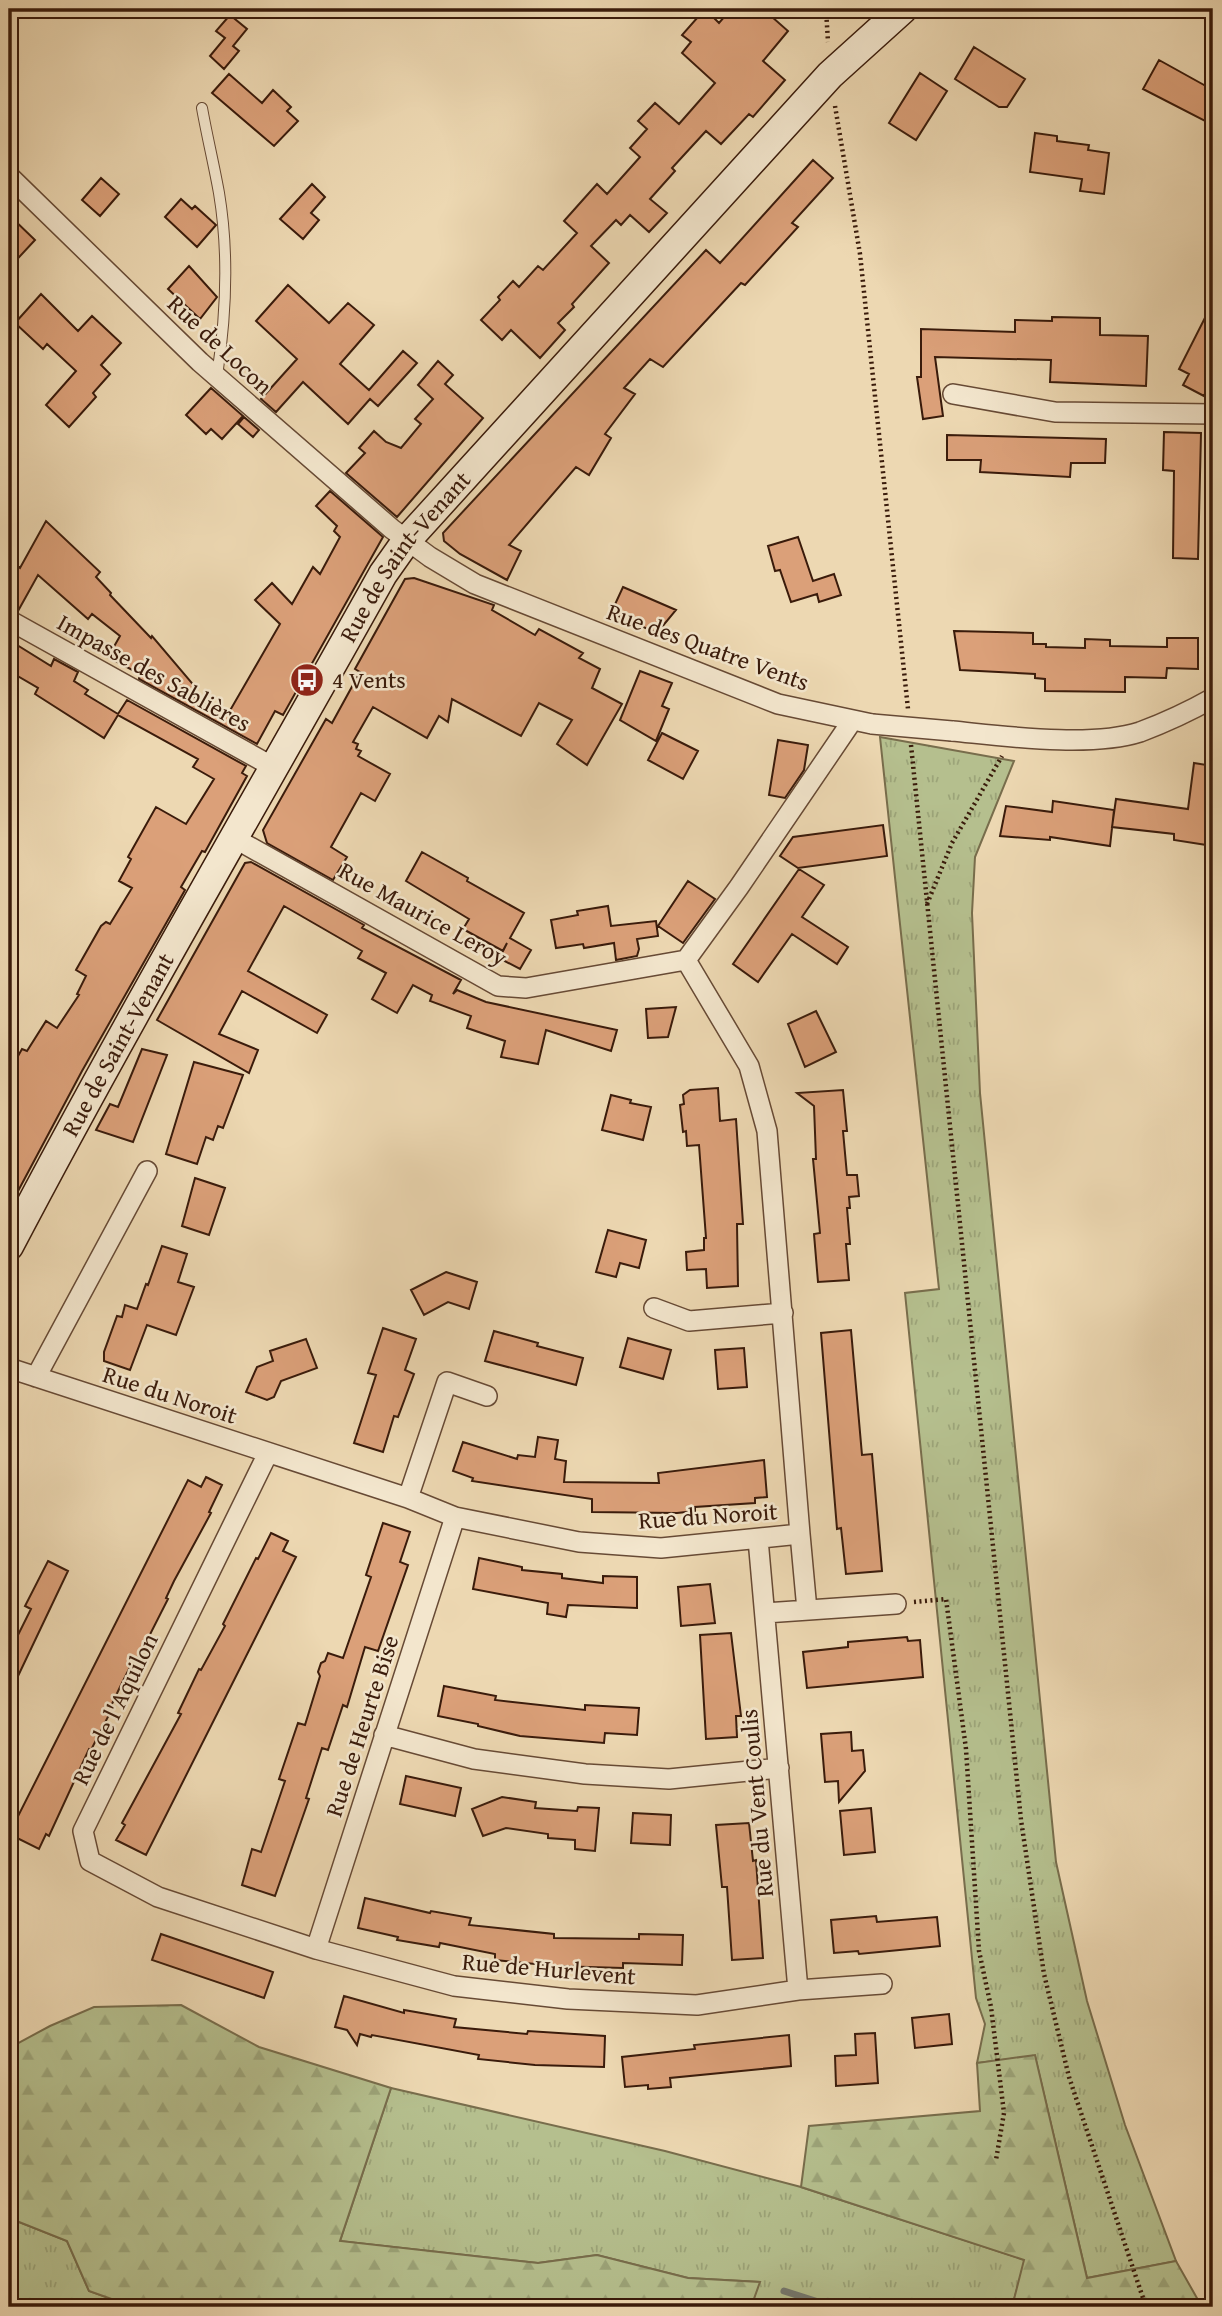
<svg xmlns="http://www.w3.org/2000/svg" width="1222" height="2316" font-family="'Gentium Book Plus',serif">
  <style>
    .grass { fill: url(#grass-tufts); stroke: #786d4c; stroke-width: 2 }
    .forest { fill: url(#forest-firs); stroke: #786d4c; stroke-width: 2 }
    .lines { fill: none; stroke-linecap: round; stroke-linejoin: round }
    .stream { stroke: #747970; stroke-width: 7 }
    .building { fill: #dba079; stroke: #3a1b0b; stroke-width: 2 }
    .service-casing { stroke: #674a35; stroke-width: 12 }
    .minor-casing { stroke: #674a35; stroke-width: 22 }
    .secondary-casing { stroke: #3a1b0b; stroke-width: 31 }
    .path { stroke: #3a1b0b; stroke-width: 4.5; stroke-dasharray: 2 3.5; stroke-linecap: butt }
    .service { stroke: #f3e6cd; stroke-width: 10 }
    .minor { stroke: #f3e6cd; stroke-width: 19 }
    .secondary { stroke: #f3e6cd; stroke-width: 28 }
    .minor-bridge-casing { stroke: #674a35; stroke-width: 22; stroke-linecap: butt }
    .minor-bridge { stroke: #f3e6cd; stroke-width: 19 }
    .labels { text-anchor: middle; stroke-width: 5; stroke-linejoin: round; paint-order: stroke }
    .street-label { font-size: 24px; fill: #3a1b0b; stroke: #f3e6cd }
    .poi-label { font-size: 24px; fill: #3a1b0b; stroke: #f3e6cd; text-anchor: start }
  </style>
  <defs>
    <pattern id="grass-tufts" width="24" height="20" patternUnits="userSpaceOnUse" patternTransform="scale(1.75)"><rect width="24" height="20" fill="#b5bf8e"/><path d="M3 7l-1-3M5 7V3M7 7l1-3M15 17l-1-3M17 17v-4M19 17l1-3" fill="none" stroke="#9ca479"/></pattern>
    <pattern id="forest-firs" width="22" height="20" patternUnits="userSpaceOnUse" patternTransform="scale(1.75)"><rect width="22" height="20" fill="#b5bf8e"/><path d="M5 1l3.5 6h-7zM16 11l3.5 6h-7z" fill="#9ca479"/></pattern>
  </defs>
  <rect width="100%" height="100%" fill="#edd8b2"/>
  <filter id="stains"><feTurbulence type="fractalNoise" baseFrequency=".00286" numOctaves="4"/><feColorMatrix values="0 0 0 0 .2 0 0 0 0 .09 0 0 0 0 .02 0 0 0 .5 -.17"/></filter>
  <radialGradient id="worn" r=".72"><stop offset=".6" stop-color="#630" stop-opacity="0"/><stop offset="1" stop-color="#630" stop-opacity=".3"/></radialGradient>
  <!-- grass -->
  <path class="grass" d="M880,737l134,24 -39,96 -3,56 8,180 76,769 31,139 38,124 51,136 -89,17 -52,-222 -58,7 8,-39 -9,-26 -71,-705 34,-4z
    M391,2088l274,63 136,36 224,73 -13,47h-261l8,-25 -71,-4 -91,-23 -59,8 -198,-22z
    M9,2218l58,23 22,50 45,16h-125z"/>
  <!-- forest -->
  <path class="forest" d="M181,2005l78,42 132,41 -51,153 198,22 59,-8 91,23 72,4 -9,25h-617l-45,-16 -22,-50 -58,-23v-170l41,-22 44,-19z
    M1035,2055l52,223 89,-17 26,46h-190l12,-47 -223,-73 8,-61 171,-15 -3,-48z"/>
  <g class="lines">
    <!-- stream -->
    <path class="stream" d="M784,2291l50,16"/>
  </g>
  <!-- building -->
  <path class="building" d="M705,9l14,14 12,-14h32l25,22 -25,30 22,19 -32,37 -4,-3 -28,30 -15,-13 -34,37 3,3 -25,28 17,14 -18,19 -19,-17 -9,10 -5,-5 -25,26 18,17 -37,41 2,3 -16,16 7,7 -25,28 -29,-28 -9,10 -21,-20 19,-20 -2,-3 15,-16 6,6 19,-21 5,4 34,-37 -13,-12 33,-37 10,10 33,-37 -10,-9 17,-19 -9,-8 17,-18 24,21 36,-41 -33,-30 9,-11 -9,-7z
    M230,15l17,14 -14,17 6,5 -15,18 -14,-13 15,-18 -9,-7z
    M974,47l51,32 -18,28h-8l-44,-28z
    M1159,60l54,30v20l-6,12 -64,-33z
    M920,73l27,18 -31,49 -27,-17z
    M229,74l33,29 11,-13 18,17 -4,4 11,10 -24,25 -62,-53z
    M1035,133l22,3v5l32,4 -1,5 21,3 -5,41 -24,-3 2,-12 -52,-7z
    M813,160l20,18 -41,45 6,4 -53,58 -4,-2 -78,84 -13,-8 -26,29 11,6 -30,40 6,4 -22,37 -13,-8 -67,78 12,6 -14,29 -47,-26 -16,-13 -1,-8 263,-283 14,13z
    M101,178l18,16 -19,22 -18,-16z
    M312,184l13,13 -14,16 8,7 -16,19 -23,-20z
    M181,199l11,10 3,-3 21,19 -19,22 -32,-30z
    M9,215l26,25 -26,28z
    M189,266l28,31 -17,22 -32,-30z
    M288,285l41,38 19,-20 26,22 -34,39 29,26 34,-39 14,12 -39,43 -8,-7 -22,25 -45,-42 -27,30 -15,-13 36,-40 -41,-38z
    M41,294l37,37 14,-15 29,27 -20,22 9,9 -17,19 3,4 -27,30 -23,-22 30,-34 -29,-27 -4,5 -28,-26z
    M1213,302v74l-9,20 -21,-11 6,-11 -10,-5z
    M1052,317l48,1v17l48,1 -2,50 -96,-4 1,-22 -116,-3 8,59 -20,3 -6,-42h4v-48l94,3v-12l37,1z
    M438,361l15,14 -8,9 38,34 -86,99 -51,-44 19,-20 -6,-5 15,-17 12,11 15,6 20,-24 -6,-5 18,-20 -15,-14z
    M211,388l32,28 -21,23 -11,-10 -5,5 -20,-19z
    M244,417l15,13 -6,7 -15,-13z
    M1164,432l37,1 -3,126 -25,-1 1,-87 -11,-1z
    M947,435l159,4 -1,24h-34l-1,14 -90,-5 1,-12h-34z
    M330,491l53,46 -100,178 -8,-4 -18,33 -118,-65 1,-5 -32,-17 12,-21 -28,-22 -4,5 -50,-44 -20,36 -9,-3v-49l11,9 26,-47 54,51 -4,5 15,16 -1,2 41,43 1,-2 45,53 -4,7 35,18 52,-90 -25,-24 17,-17 20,21 21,-37 7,7 20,-37 -6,-6 3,-5 -21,-20z
    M798,537l15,44 21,-7 7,21 -22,7 -2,-8 -26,8 -11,-32 -5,1 -7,-25z
    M414,578l80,27 -2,5 43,25 4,-6 44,24 -4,5 21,11 -8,19 30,16 -35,61 -30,-21 15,-24 -33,-17 -18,33 -69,-37 -4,23 -9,-6 -12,22 -54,-31 -20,35 5,2 -2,5 5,2 -3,5 32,18 -15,27 -14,-8 -30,54 16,10 -14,23 -66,-37 -4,-13 63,-111 6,4 28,-51 -5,-3 50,-90z
    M623,587l53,23 -19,23 -46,-20z
    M954,631l79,2v11h13v3l39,1v-9l25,1v6l57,1v-9h31v31l-31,-1 -1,10 -41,-1v15l-80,-1v-12l-10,-1v-4l-75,-4z
    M9,640l42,26 3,-7 24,13 -4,9 14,9 -3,4 33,20 9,-14 119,66 -4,7 5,3 -42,76 -3,-1 -21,36 4,3 -103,181 -73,137v-136l13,-23 5,2 19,-30 11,7 22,-33 -2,-1 9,-18 -10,-6 25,-44 5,-4 4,2 22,-36 -13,-7 12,-22 -3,-2 28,-50 30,17 28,-45 -21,-12 5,-8 -80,-44 -14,23 -69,-44 3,-6 -29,-17z
    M640,671l32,12 -10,23 7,3 -13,32 -36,-21z
    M662,733l36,18 -15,28 -35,-19z
    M778,740l30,5 -4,25 -19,28 -16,-3z
    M1194,763l19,3v80l-39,-6v-6l-62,-7 4,-28 72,10z
    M1053,801l61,9 -4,36 -60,-9v3l-50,-4 6,-30 46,6z
    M883,825l4,31 -89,12 -18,-12 13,-19z
    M422,852l46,26 -1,3 57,32 -14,25 21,12 -11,19 -21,-11 8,-15 -4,8 -40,-22 6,-10 -63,-38z
    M251,862l113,63 -2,3 99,52 -8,14 4,-4 29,12 131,28 -6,21 -65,-21 -8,34 -37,-7 4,-16 -38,-13 4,-12 -41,-15 2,-6 -19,-10 -16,28 -25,-14 14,-26 -28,-15 4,-7 -78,-45 -36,65 79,44 -10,18 -75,-42 -23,43 39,16 -9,23 -92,-53 88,-157z
    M799,869l25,16 -22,32 46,30 -11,17 -45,-30 -34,48 -25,-18z
    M688,881l27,18 -32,44 -25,-17z
    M608,906l3,20 45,-5 2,15 -21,3 2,10 -2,7 -21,4 -2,-17 -30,5 -1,-4 -27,4 -5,-28 27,-5 -1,-4z
    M676,1007l-8,30 -20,1 -2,-29z
    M816,1011l20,41 -31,15 -17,-43z
    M142,1049l25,6 -34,87 -37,-12 14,-26 8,3z
    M194,1062l49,13 -20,53 -5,-2 -5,14 -7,-3 -9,27 -31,-10z
    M718,1088l2,33 16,-2 7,105h-6l1,62 -31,2 -1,-19 -19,1 -1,-18 18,-2v-12h2l-7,-93 -12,1 -1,-15 -3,1 -3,-27 4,-1 -1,-9 7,-5z
    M843,1090l4,41h-4l4,44h10l2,21 -10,1 1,11h-3l3,36h-4l3,36 -31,2 -4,-48 6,-1 -7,-74h3l-2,-53 -17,-13z
    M611,1095l20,5 -1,3 21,4 -8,33 -41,-10z
    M195,1178l30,10 -16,47 -27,-9z
    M608,1230l38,10 -7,28 -19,-5 -4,14 -20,-5z
    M162,1246l25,8 -9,28 16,5 -18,48 -29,-10 -17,45 -26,-9v-9l13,-36 5,1 3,-12 12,4 9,-25 2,1z
    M446,1272l31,10 -8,27 -21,-7 -24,13 -13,-25z
    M383,1328l33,11 -11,31 9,4 -16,43 -4,-1 -11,36 -29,-9 22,-68 -8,-2z
    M851,1330l11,125 10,-1 10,117 -36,3 -5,-46 -4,1 -16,-196z
    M494,1331l44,12 -1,3 46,12 -7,27 -91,-24z
    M628,1338l43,12 -8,29 -43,-12z
    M306,1339l11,29 -36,13 -7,16 -7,3 -21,-8 11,-25 16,-6 -3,-10z
    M744,1348l3,39 -29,2 -3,-39z
    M538,1437l20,3 -3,19 11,2 -2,21 95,1 -1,-10 106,-13 3,37 -12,1v5l-60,4v4l-18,2 -85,-1v-13l-120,-18 1,-3 -20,-7 10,-29 54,17 1,-4 17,2z
    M206,1477l16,8 -13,27 2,1 -37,68 -8,17 2,1 -33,65 -3,-1 -12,24 -9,19 2,1 -22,43 -2,-1 -40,87 -3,-2 -7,15 -30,-15 179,-354 13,7z
    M383,1523l27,9 -10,30 8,3 -30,86 -13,-4 -18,60 -4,-2 -15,45 -6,-2 -16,50 3,1 -34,97 -33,-11 10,-36 9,3 24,-71 -6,-2 19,-56 7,2 15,-49 -2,-4 3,-9 4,-2 3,-8 15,5 28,-81 -5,-2z
    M271,1533l17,8 -5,10 13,6 -150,298 -30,-15 9,-15 -3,-2 59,-109 -3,-1 21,-44 2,1 24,-44 -2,-2 33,-66 2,1z
    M479,1558l43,9v3l40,4v4l41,5v-7l34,1v31l-69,-3 -2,12 -19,-3 1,-11 -75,-14z
    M48,1561l20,10 -59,124v-42l22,-44 -6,-3z
    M710,1584l5,39 -34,3 -3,-39z
    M731,1633l10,83h-5l1,21 -31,2 -6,-104z
    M907,1637l1,4 12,-1 3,37 -116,11 -4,-36 45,-5v-5z
    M444,1686l52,10 -1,4 90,10v-5l54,3 -2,27 -32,-2 -1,10 -84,-7 -42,-10v-2l-40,-8z
    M851,1732l1,19 11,-1 2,21 -26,31 -1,-21 -13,1 -4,-48z
    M406,1776l55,12 -6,28 -55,-12z
    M502,1797l34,5 -1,6 42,3 1,-4 21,1 -4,43 -20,-2v-9l-27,-2v-4l-42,-6 -23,8 -11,-27z
    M871,1808l4,44 -31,3 -4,-44z
    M633,1813l38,2 -1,30 -39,-2z
    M749,1823l4,38 3,-1 7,98 -31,2 -5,-73h-5l-6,-62z
    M365,1898l65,15 1,-2 40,7 -2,7 85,9v4l85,1v-5l44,1 -1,30 -59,-2v5l-68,-2 -60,-6v-6l-55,-11 -1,4 -42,-7 1,-3 -40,-9z
    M876,1916l1,6 60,-5 3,29 -81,8 -1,-3 -24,2 -3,-33z
    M161,1934l112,38 -9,26 -112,-38z
    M344,1996l60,17v-3l52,9 -2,8 73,7 1,-3 77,5 -1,31 -69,-2 -57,-6 1,-4 -107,-20 -1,2 -11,-3 -3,11 -10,-15 -12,-3z
    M949,2014l3,30 -37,4 -3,-30z
    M875,2033l3,50 -42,3 -1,-30 21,-1 -1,-21z
    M789,2035l2,31 -121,12 1,9 -23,2v-4l-23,2 -3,-30 73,-8 -1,-4z"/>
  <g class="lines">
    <!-- service casing -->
    <g class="service-casing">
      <path id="service" d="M202,108c5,28 12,57 17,85 10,60 7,124 -2,183"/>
    </g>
    <!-- minor casing -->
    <g class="minor-casing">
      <path id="minor" d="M9,176l191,186 192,167 38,28 45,27 303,120 94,20
        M953,394l102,18 158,2
        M9,620l266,148
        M952,731c52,5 138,17 188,1 24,-9 50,-21 73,-34
        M234,838l264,148 28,2 160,-28 53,-73 113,-166
        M654,1308l35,13 94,-8
        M9,1368l399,130 47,19 124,25 82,6 139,-14 -33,-403 -18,-65 -63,-106
        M36,1377l111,-206
        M268,1453l-185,378 7,30 68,36 158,52 138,37 114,13 129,6 101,-15 84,-6
        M408,1498l39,-116 40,14
        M800,1534l7,76
        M758,1539l40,451
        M765,1613l131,-9
        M384,1735l90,24 111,15 84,5 110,-11
        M316,1949l139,-432"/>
    </g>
    <!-- secondary casing -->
    <g class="secondary-casing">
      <g id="secondary">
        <path id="s1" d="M9,1246c119,-227 249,-448 374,-672l24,-34 423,-465 73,-66"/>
      </g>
    </g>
    <!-- path -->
    <path class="path" d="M826,9l2,33
      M835,106l25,148 48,455
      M911,745l110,1075 23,154 25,103 77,230
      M927,904l25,-61 50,-87
      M914,1602l32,-3 20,150 13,202 12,56 13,106 -8,47"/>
    <!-- service -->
    <use href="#service" class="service"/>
    <!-- minor -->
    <use href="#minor" class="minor"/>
    <!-- secondary -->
    <use href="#secondary" class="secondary"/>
    <!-- minor-bridge casing -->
    <g class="minor-bridge-casing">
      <path id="minor-bridge" d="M872,724l80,7"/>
    </g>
    <!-- minor-bridge -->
    <use href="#minor-bridge" class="minor-bridge"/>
  </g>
  <!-- icons -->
  <defs>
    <g id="bus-disc" transform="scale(1.75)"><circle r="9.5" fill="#8f2418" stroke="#f3e6cd"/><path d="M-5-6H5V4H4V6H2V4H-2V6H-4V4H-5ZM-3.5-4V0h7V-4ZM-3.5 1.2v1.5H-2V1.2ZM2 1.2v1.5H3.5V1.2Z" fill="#fff"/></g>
  </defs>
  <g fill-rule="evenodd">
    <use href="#bus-disc" x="307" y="680"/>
  </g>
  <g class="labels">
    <!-- street labels -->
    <g class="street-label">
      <text transform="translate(220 345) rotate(43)" y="8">Rue de Locon</text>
      <text dy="8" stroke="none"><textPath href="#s1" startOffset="796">Rue de Saint-Venant</textPath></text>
      <text transform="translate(708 647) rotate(20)" y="8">Rue des Quatre Vents</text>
      <text transform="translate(154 673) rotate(29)" y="8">Impasse des Sablières</text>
      <text transform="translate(423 914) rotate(29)" y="8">Rue Maurice Leroy</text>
      <text dy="8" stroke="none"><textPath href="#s1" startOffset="229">Rue de Saint-Venant</textPath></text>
      <text transform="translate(170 1395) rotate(18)" y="8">Rue du Noroit</text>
      <text transform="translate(708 1516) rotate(-4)" y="8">Rue du Noroit</text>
      <text transform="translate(115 1709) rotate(-64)" y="8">Rue de l'Aquilon</text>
      <text transform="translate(362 1726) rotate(-72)" y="8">Rue de Heurte Bise</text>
      <text transform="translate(757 1803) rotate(-95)" y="8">Rue du Vent Coulis</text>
      <text transform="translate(549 1969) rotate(5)" y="8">Rue de Hurlevent</text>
    </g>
    <!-- poi labels -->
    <g class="poi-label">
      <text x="332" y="688">4 Vents</text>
    </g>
  </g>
  <!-- margin -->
  <rect width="1222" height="2316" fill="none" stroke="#edd8b2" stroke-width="35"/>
  <rect x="10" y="10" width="1201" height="2295" fill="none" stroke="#3a1b0b" stroke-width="3.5"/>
  <rect x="18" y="18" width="1187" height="2281" fill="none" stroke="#3a1b0b" stroke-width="2"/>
  <rect width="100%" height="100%" filter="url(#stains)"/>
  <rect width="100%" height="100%" fill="url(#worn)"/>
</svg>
